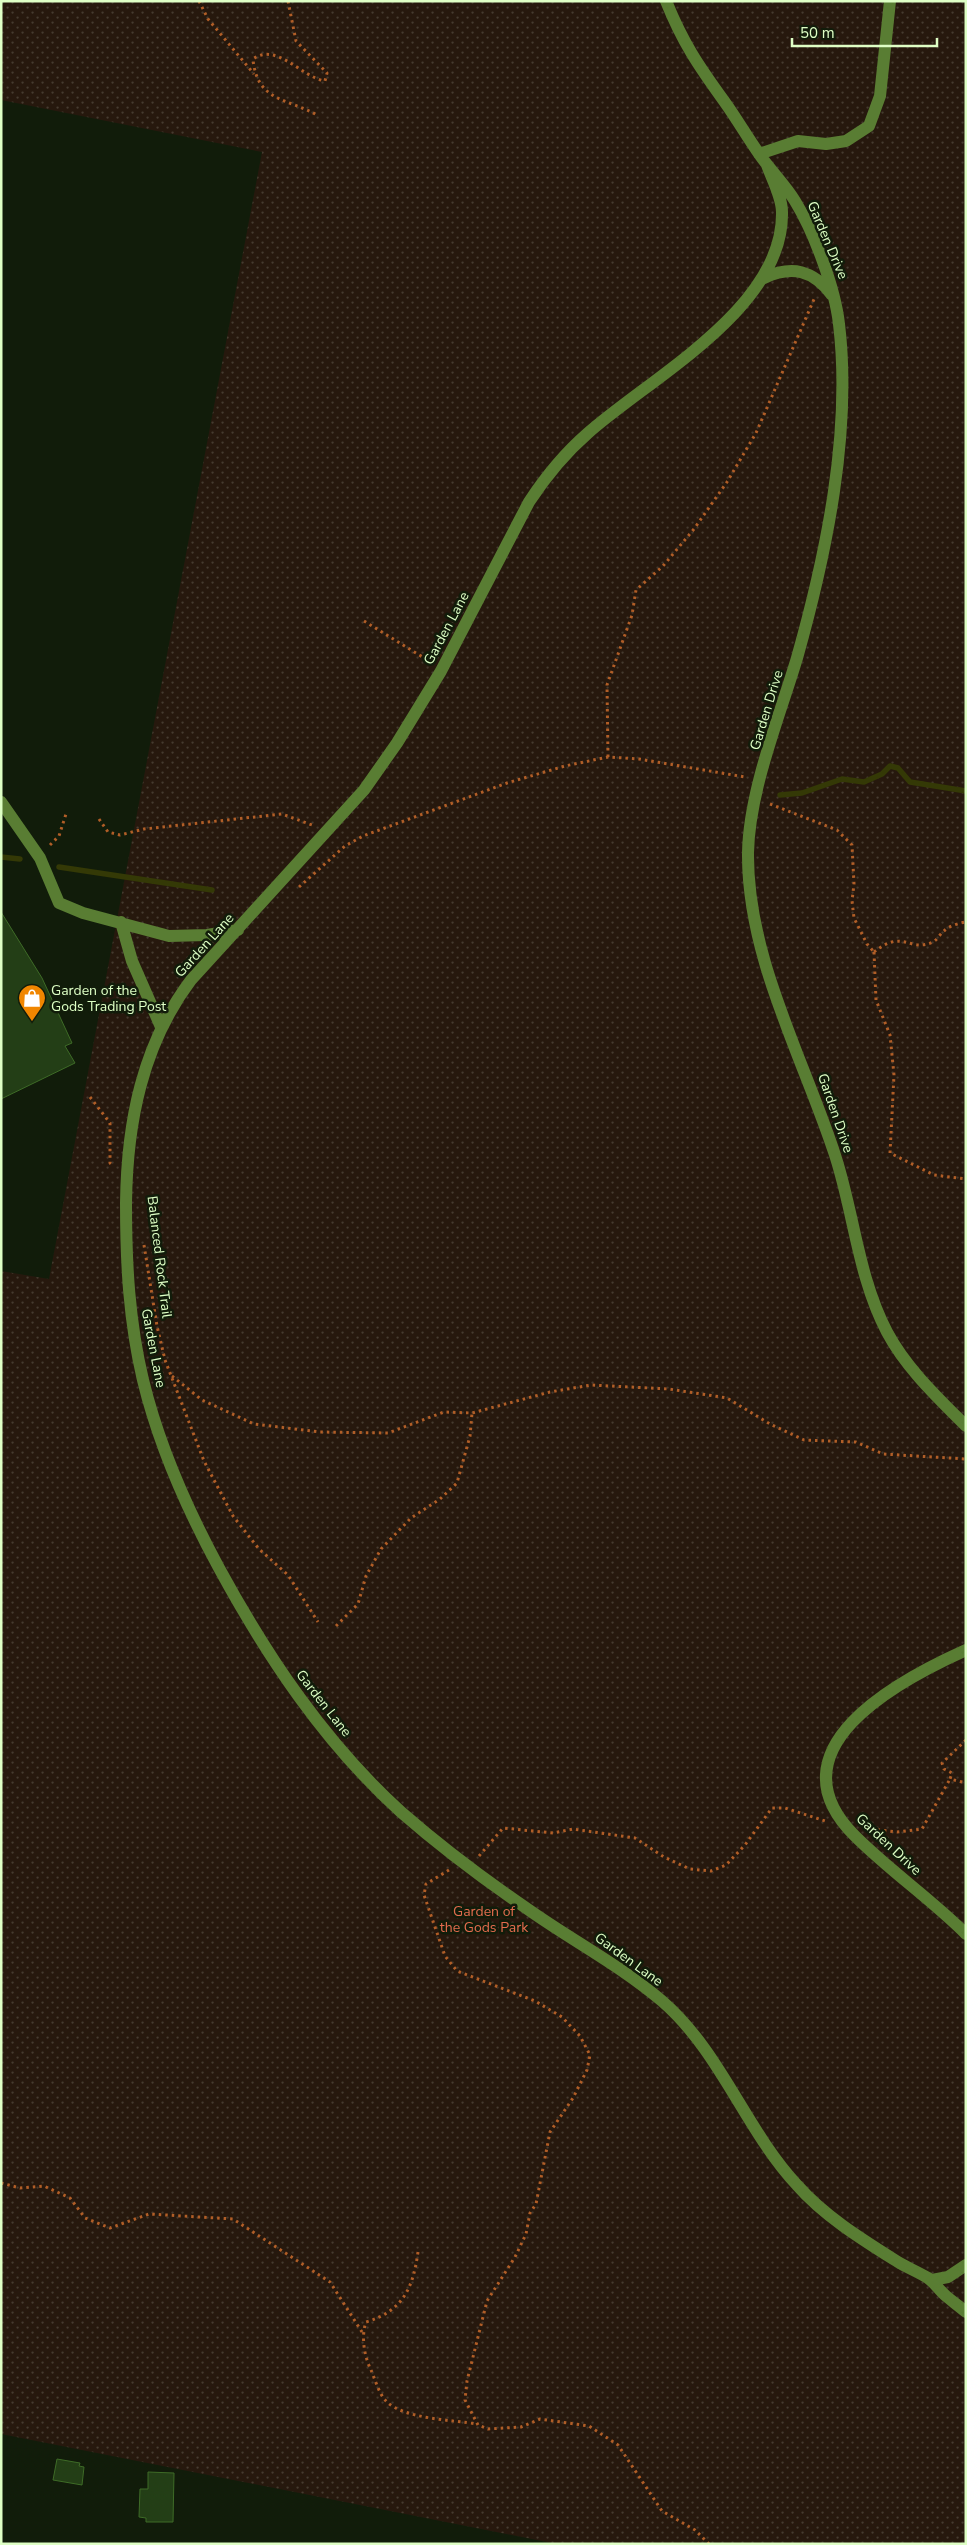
<svg xmlns="http://www.w3.org/2000/svg" width="967" height="2545" font-family="'Nunito Sans',sans-serif">
  <style>
    .park { fill: url(#park-dots) }
    .lines { fill: none; stroke-linecap: round; stroke-linejoin: round }
    .stream { stroke: #343906; stroke-width: 5.5 }
    .building { fill: #233e16; stroke: #3e6b27 }
    .path { stroke: #b15e27; stroke-width: 3; stroke-dasharray: 2.5 4; stroke-linecap: butt }
    .minor { stroke: #597d33; stroke-width: 12 }
    .labels { text-anchor: middle; stroke-width: 5; stroke-linejoin: round; paint-order: stroke }
    .street-label { font-size: 14px; fill: #deffc5; stroke: #111c0a }
    .poi-label { font-size: 14px; fill: #deffc5; stroke: #111c0a; text-anchor: start }
    .park-label { font-size: 14px; fill: #e36c4e; stroke: #111c0a }
  </style>
  <defs>
    <pattern id="park-dots" width="8" height="8" patternUnits="userSpaceOnUse" patternTransform="scale(1.25)"><rect width="8" height="8" fill="#26180d"/><path d="M2 2h.1M6 6h.1" fill="none" stroke="#453b2f" stroke-width="1.8" stroke-linecap="round"/></pattern>
  </defs>
  <rect width="100%" height="100%" fill="#111c0a"/>
  <!-- park -->
  <path class="park" d="M1,1h965v2543h-409l-556,-110v-1163l48,8 213,-1127 -261,-52z"/>
  <g class="lines">
    <!-- stream -->
    <path class="stream" d="M780,795l22,-2 40,-14 22,3 18,-8 8,-8 8,2 12,14 56,9
      M1,857l19,2
      M59,867l153,23"/>
  </g>
  <!-- building -->
  <path class="building" d="M1,912l41,66 30,65 -7,3 10,17 -74,36z
    M57,2459l23,4 -1,3 5,1 -2,18 -29,-5z
    M148,2472l26,1 -1,49h-27v-4l-7,-1 1,-28h8z"/>
  <g class="lines">
    <!-- path -->
    <path class="path" d="M199,1l9,18 46,55
      M288,1l8,40 31,32 -2,8c-24,-4 -48,-39 -72,-22 4,43 34,39 64,56
      M364,621l65,40
      M608,757l-1,-72 25,-70 4,-25 27,-24 31,-37 33,-47 29,-49 59,-136
      M770,804l67,26 15,15 2,39 -2,17 2,17 13,26 7,8
      M99,819l9,13 12,3 24,-6 138,-15 30,11
      M50,845l9,-9 7,-22
      M299,887l46,-41 18,-10 144,-53 58,-17 43,-9 31,2 106,18
      M874,952l2,48 14,35 4,40 -4,78 44,22 32,4
      M874,952c30,-24 34,1 59,-10 4,-2 7,-8 11,-11 5,-5 15,-8 22,-9
      M90,1097l20,26v40l2,2
      M144,1245l13,81 8,34 39,101 29,55 26,33 29,26 30,47
      M172,1376l30,24 52,24 66,8 68,1 56,-21 28,1 78,-21 41,-7 78,4 58,9 43,26 34,16 52,2 27,12 83,5
      M336,1626l22,-22 8,-28 15,-27 30,-31 29,-19 17,-16 13,-47 2,-23
      M966,1740l-24,23 2,6 8,4 -2,6 16,4
      M871,1829l26,3 25,-3 28,-50
      M479,1856l24,-28 50,5 20,-4 62,9 29,19 26,12 21,2 15,-6 19,-20 27,-37h13l40,13
      M449,1870l-23,14 -2,11 21,61 12,15 78,30 27,16 18,19 10,19 -3,15 -14,28 -23,34 -14,72 -6,9 -4,21 -11,23 -28,44 -20,80 -2,19 13,25 10,4 33,-2 19,-8 49,7 29,19 44,66 33,19 14,14
      M1,2183l19,5 24,-2 26,12 15,20 25,10 39,-14 84,5 97,63 32,50
      M418,2252c-5,36 -15,59 -52,70 -5,14 -2,34 5,48 4,9 8,24 15,31 17,18 67,19 91,23"/>
    <!-- minor -->
    <path class="minor" d="M666,1c17,42 32,64 58,100 13,18 25,39 38,57 11,15 24,28 33,43 19,31 40,87 44,123 13,108 -13,231 -42,334 -18,60 -48,133 -49,195 -1,104 55,204 87,302 19,58 23,122 52,177 19,36 51,66 79,94
      M759,154l39,-13 28,3 20,-3 23,-15 11,-30 10,-95
      M767,165c5,14 15,32 15,47 2,96 -131,165 -194,221 -23,20 -42,43 -59,69l-88,169 -44,72 -33,47 -173,190c-49,65 -64,143 -65,223 0,61 3,118 17,177 16,66 44,129 76,188 49,90 106,175 182,244 40,35 84,68 128,98 44,31 92,56 133,91 59,51 83,128 135,184 27,31 66,55 101,77 10,6 20,10 30,16 7,5 11,12 18,18 6,5 13,10 20,16
      M764,278c28,-13 49,-8 68,17
      M1,802l39,56 19,45 24,10 86,23 38,-1 31,-5
      M121,922l11,39 29,66
      M966,1650c-69,31 -198,100 -111,186 35,35 76,63 111,98
      M932,2280l16,-3 18,-12"/>
  </g>
  <!-- icons -->
  <defs>
    <g id="shop-pin" transform="scale(1.4375)"><path d="M0 17L-7.5 6A9.5 9.5 0 1 1 7.5 6Z" fill="#f08600" stroke="#111c0a"/><path d="M-5-2.5h2.3a2.7 3.5 0 0 1 5.4 0H5L5.5 6h-11ZM-1.5-2.5h3a1.5 2.3 0 0 0-3 0Z" fill="#fff"/></g>
  </defs>
  <g fill-rule="evenodd">
    <use href="#shop-pin" x="32" y="998"/>
  </g>
  <g class="labels">
    <!-- street labels -->
    <g class="street-label">
      <text transform="translate(828 240) rotate(67)" y="5">Garden Drive</text>
      <text transform="translate(446 628) rotate(-62)" y="5">Garden Lane</text>
      <text transform="translate(766 710) rotate(-73)" y="5">Garden Drive</text>
      <text transform="translate(204 945) rotate(-48)" y="5">Garden Lane</text>
      <text transform="translate(836 1113) rotate(71)" y="5">Garden Drive</text>
      <text transform="translate(160 1257) rotate(83)" y="5">Balanced Rock Trail</text>
      <text transform="translate(154 1348) rotate(79)" y="5">Garden Lane</text>
      <text transform="translate(324 1703) rotate(52)" y="5">Garden Lane</text>
      <text transform="translate(889 1844) rotate(43)" y="5">Garden Drive</text>
      <text transform="translate(629 1959) rotate(36)" y="5">Garden Lane</text>
    </g>
    <!-- poi labels -->
    <g class="poi-label">
      <text x="51" y="995">Garden of the<tspan x="51" dy="16">Gods Trading Post</tspan></text>
    </g>
    <!-- park labels -->
    <g class="park-label">
      <text x="484" y="1916">Garden of<tspan x="484" dy="16">the Gods Park</tspan></text>
    </g>
  </g>
  <!-- border -->
  <rect width="967" height="2545" fill="none" stroke="#deffc5" stroke-width="5"/>
  <!-- scale -->
  <path d="M792 38v8h145v-8" fill="none" stroke="#deffc5" stroke-width="2.5"/>
  <text x="800" y="38" font-size="15" fill="#deffc5" stroke="#111c0a" stroke-width="4" paint-order="stroke">50 m</text>
</svg>
